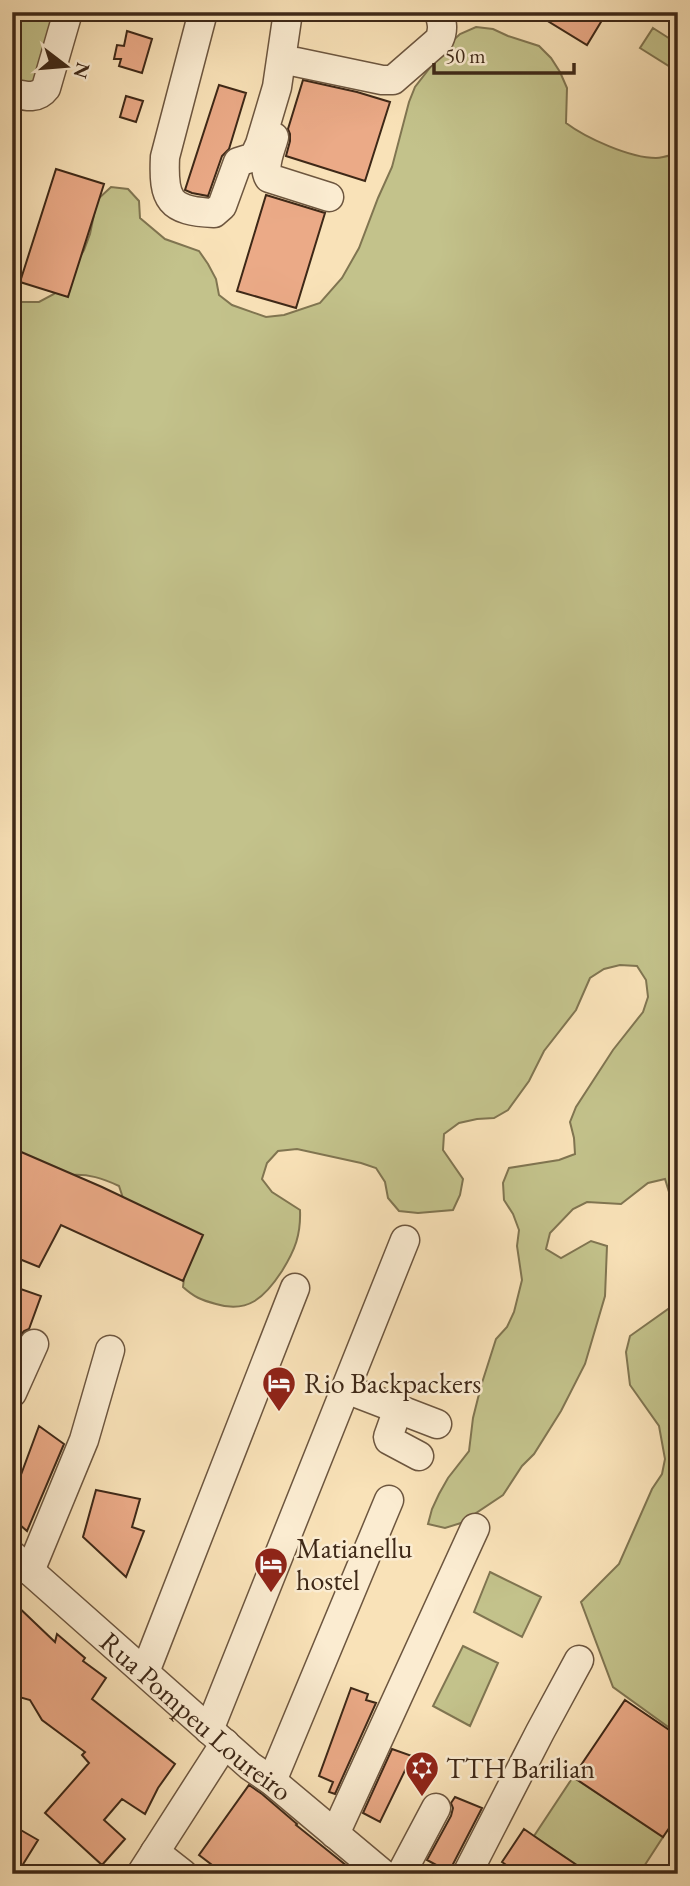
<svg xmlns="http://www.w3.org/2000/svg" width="690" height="1886" font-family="'EB Garamond',serif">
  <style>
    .green { fill: #c3c28b; stroke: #807551; stroke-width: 2 }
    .building { fill: #ebaa87; stroke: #3e2817; stroke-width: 2 }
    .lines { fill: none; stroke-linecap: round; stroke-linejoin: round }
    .minor-casing { stroke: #6d563f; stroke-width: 31 }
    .path { stroke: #3e2817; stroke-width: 3.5; stroke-dasharray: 5 3.5; stroke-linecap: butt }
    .minor { stroke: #fbecd1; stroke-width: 28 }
    .labels { text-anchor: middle; stroke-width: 5; stroke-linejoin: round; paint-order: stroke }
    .poi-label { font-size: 28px; fill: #3e2817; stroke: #fbecd1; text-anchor: start }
    .street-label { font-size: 28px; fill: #3e2817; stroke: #fbecd1 }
  </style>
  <rect width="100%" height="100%" fill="#f9e2b8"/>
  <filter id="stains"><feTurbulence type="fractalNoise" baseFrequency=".00286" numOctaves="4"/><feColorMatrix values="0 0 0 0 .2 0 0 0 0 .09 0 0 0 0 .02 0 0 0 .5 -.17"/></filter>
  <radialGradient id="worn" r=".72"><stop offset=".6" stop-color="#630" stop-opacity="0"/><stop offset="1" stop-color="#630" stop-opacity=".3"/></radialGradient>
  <!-- green -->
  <path class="green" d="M12,12h48l-26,73 -22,1z
    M476,27l17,2 15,7 31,10 12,12 9,14 7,16 -1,35c20,15 64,35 90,35 7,0 15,-3 22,-5v1054l-8,-12 -5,-16 -17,4 -27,21 -34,-2 -14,7 -23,24 -4,16 15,9 30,-17 16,5 -2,50 -20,68 -24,47 -27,43 -12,12 -19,29 -42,28 -16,5 -17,-4 4,-15 7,-15 9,-16 21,-27 4,-33 8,-32 15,-47 11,-12 7,-15 8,-32 -5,-34 2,-16 -6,-16 -9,-14 -1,-17 6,-15 50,-8 16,-6 -1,-16 -4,-16 6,-15 37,-57 30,-38 5,-15 -2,-17 -9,-14 -17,-1 -16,4 -14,9 -14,32 -32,41 -15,30 -21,29 -14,8 -17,1 -18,4 -15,11 -1,16 20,29 -3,16 -7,15 -35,3 -19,-2 -11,-13 -3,-16 -9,-14 -15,-5 -64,-14 -19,2 -11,12 -5,16 10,13 28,18c1,25 -5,40 -18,61 -17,26 -34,43 -66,33 -15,-4 -22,-7 -33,-17l2,-17 -61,-69 -5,-15c-17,-8 -30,-12 -48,-11l-59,75v-948h27l15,-8 13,-14 17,-30 6,-16 7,-34 14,-13 17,2 11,12 1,17 25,21 34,12 9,13 8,15 3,16 13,10 34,12 18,-2 36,-12 22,-25 17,-30 19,-50 14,-31 17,-65 6,-15 31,-40 14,-13z
    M653,28l25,16v14l-6,10 -32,-20z
    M678,1305v429l-65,-47 -32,-85 38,-38 33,-75 10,-15 3,-15 -6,-33 -29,-41 -4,-33 4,-16 41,-29z
    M490,1572l51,25 -19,40 -48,-25z
    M463,1646l35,17 -28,63 -37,-20z
    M573,1777l90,60 -24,37h-49l-56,-38z"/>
  <!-- building -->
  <path class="building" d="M533,12h74l-20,33z
    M127,31l25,8 -10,34 -23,-7 2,-7h-7l3,-14 7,1z
    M303,80l54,12 33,10 -25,79 -79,-25 4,-15v-7l-2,-5z
    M219,85l27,8 -17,56 -7,7 -14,40 -16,-3 -7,-3z
    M126,96l17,5 -7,21 -16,-5z
    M56,169l48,15 -36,113 -48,-15z
    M266,195l59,18 -29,95 -59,-17z
    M12,1148l90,39 101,48 -20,46 -122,-56 -22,42 -27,-11v-31l7,-20 -7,-3z
    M12,1286l29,10 -12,33 -5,2 -5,6 -7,15z
    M39,1426l25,18 -37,87 -15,-13v-19z
    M96,1490l44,9 -8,28 12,4 -18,46 -43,-40z
    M12,1601l43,41 2,-8 28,24 -2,3 23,17 -14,21 83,65 -17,24 -13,26 -23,-15 -18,21 21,19 -23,26 -57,-52 44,-50 -7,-8 3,-3 -43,-32 -12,-20 -18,-5z
    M351,1688l17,6 -2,6 10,3 -41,91 -6,-2 4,-10 -14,-6z
    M625,1700l53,36v79l-15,22 -90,-60z
    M392,1749l20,7 -32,66 -17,-9z
    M249,1785l13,9 35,30 -1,1 51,41 -5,8h-118l-25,-19z
    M455,1797l27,11 -30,58 -1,7 -24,-13 24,-44 2,-8 -2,-5z
    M12,1825l26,15 -21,34h-5z
    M524,1829l26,18 40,27h-71l-17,-12z"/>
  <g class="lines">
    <!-- minor casing -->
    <g class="minor-casing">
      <g id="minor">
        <path d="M203,12l-38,145c-2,43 4,54 49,56l8,-7 16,-44 16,-5 6,-13 17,-57 11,-75"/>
        <path d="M296,62l86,18h11l46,-40c5,-11 3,-17 0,-28"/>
        <path d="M12,93c13,3 25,7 34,-5l22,-76"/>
        <path d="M274,137c-3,12 -12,29 -5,41l60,19"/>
        <path d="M346,1389l91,35"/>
        <path d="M12,1393l22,-49"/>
        <path d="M398,1409l-10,28 1,3 30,16"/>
        <path id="s1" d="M12,1555l238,211 22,15 111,93"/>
        <path d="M30,1571l54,-131 26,-90"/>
        <path d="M145,1672l150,-384"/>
        <path d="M209,1730l196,-490"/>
        <path d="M272,1781l117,-281"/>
        <path d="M335,1834l140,-306"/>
        <path d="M155,1852l28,22"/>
        <path d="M141,1874l84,-131"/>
        <path d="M401,1874l35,-66"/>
        <path d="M467,1874l73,-142 39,-72"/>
      </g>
    </g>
    <!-- path -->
    <path class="path" d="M12,19l7,-7
      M644,1866l10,8"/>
    <!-- minor -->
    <use href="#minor" class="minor"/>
  </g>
  <!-- icons -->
  <defs>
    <g id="hotel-pin" transform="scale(1.75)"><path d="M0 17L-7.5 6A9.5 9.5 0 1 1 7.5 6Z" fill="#8f2418" stroke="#fbecd1"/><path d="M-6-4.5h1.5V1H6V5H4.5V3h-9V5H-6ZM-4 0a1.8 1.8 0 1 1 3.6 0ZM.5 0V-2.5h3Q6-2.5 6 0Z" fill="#fff"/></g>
    <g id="synagogue-pin" transform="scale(1.75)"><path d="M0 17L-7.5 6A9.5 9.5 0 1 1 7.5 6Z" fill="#8f2418" stroke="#fbecd1"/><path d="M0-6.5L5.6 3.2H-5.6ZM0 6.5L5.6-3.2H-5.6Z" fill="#fff"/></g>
  </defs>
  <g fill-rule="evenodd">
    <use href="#hotel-pin" x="279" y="1383"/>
    <use href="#hotel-pin" x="271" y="1564"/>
    <use href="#synagogue-pin" x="422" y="1768"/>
  </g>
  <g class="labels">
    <!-- poi labels -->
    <g class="poi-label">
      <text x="304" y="1393">Rio Backpackers</text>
      <text x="296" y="1558">Matianellu<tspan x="296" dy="32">hostel</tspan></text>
      <text x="446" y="1778">TTH Barilian</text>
    </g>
    <!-- street labels -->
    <g class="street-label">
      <text dy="10" stroke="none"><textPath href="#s1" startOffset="245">Rua Pompeu Loureiro</textPath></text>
    </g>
  </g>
  <!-- margin -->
  <rect width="690" height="1886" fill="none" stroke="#f9e2b8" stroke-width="42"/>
  <rect x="14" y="14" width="662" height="1858" fill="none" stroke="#3e2817" stroke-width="3.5"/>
  <rect x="21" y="21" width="648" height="1844" fill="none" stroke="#3e2817" stroke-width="2"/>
  <!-- north arrow -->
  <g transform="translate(66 66) rotate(106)" stroke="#fbecd1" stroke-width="5" paint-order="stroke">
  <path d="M0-5L12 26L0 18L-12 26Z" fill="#3e2817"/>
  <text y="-10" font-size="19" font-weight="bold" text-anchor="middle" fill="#3e2817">N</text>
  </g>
  <!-- scale -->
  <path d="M434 63v10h140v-10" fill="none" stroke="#3e2817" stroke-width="3.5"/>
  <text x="445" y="63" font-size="21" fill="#3e2817" stroke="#fbecd1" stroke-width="5" paint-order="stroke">50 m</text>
  <rect width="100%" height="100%" filter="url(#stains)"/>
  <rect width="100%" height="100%" fill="url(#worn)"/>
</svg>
